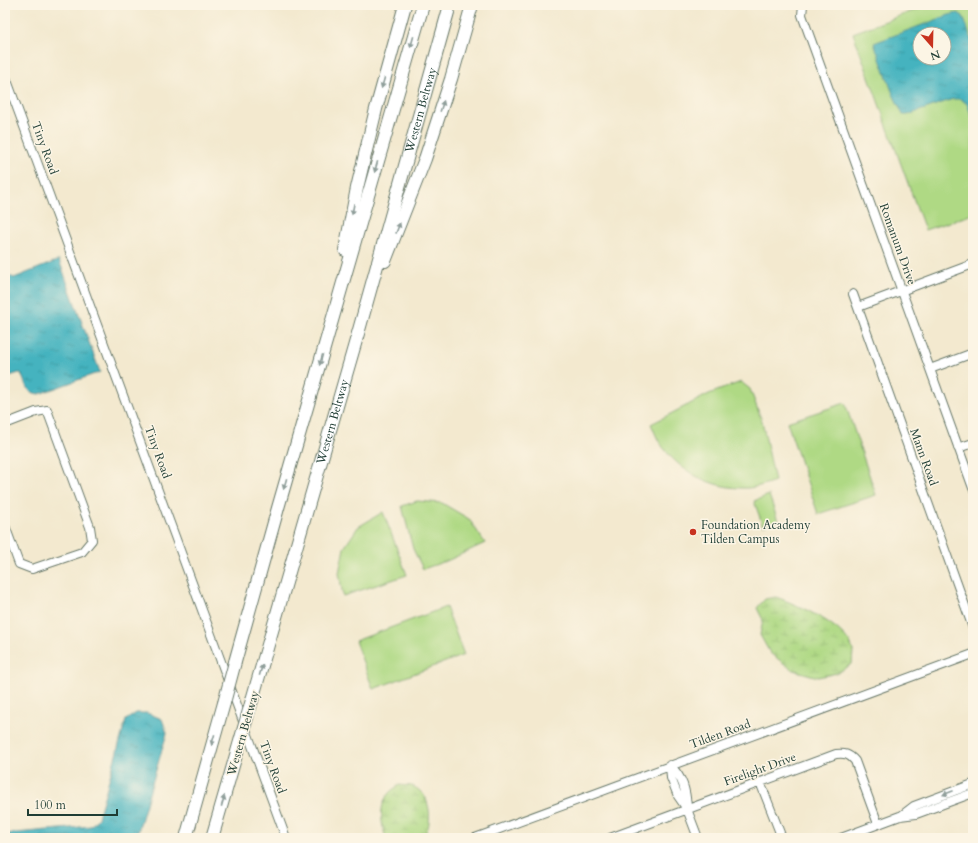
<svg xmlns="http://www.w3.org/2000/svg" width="978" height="843" font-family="Cardo,serif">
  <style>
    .grass { fill: #afd984; stroke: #678b5c; fill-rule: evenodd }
    .wetland { fill: url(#wetland-marsh); stroke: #678b5c }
    .water { fill: url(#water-ripples); stroke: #32787a; fill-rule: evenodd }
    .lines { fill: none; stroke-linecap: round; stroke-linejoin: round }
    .minor-casing { stroke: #69796a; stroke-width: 10 }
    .highway-casing { stroke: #69796a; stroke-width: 14 }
    .minor { stroke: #fff; stroke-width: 8 }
    .highway { stroke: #fff; stroke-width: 12 }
    .highway-bridge-casing { stroke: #69796a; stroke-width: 14; stroke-linecap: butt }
    .highway-bridge { stroke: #fff; stroke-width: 12 }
    .oneway { fill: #8f9e9a }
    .poi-dot { fill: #c8321e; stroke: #fcf5e5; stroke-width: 1.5 }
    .labels { text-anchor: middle; stroke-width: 3; stroke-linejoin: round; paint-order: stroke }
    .street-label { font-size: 12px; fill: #1f3d34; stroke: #fcf5e5 }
    .poi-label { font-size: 12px; fill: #1f3d34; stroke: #fcf5e5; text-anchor: start }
  </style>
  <defs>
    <pattern id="wetland-marsh" width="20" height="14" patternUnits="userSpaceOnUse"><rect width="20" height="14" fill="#afd984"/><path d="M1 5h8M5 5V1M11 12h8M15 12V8" fill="none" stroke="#96bb73"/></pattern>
    <pattern id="water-ripples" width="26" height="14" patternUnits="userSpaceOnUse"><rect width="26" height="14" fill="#44b3bf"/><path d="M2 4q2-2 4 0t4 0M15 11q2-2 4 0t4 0" fill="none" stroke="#38939c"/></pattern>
  </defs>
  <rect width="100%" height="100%" fill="#fcf5e5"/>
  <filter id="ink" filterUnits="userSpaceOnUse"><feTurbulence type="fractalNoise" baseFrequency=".025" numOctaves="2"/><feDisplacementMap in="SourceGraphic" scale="8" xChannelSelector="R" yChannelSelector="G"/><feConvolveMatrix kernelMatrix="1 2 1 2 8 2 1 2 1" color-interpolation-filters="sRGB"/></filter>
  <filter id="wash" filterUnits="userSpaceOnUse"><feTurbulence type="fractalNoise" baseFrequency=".012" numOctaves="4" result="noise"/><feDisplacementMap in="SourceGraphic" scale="16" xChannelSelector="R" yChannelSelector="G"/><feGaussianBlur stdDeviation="0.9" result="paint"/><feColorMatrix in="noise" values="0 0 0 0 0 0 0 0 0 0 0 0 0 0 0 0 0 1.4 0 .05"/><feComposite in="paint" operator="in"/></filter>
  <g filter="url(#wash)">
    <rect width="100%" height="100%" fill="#f3e9cf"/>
    <!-- grass -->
    <path class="grass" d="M929,5h44v209l-48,16 -72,-197zM920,34h24v24h-24z
      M741,382l9,7 12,32 13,60c-9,3 -20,7 -29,7 -34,1 -67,-16 -86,-45 -4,-6 -6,-13 -9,-19l58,-30z
      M845,403l31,92 -58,19 -31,-92z
      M769,495l9,26 -15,5 -9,-25z
      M417,501l25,2 27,16 16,24 -36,17 -26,9 -10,-20 -11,-43z
      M383,512l24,63 -64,21 -4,-23 5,-25 14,-21z
      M446,607l18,48 -91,34 -18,-48z"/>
    <!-- wetland -->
    <path class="wetland" d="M776,597c22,8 72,29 77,54 0,4 -1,9 -1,13l-15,9 -19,4 -25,-7 -23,-17 -10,-18 3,-15 -6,-12 8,-9z
      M399,785c4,1 9,0 13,1 20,8 21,36 12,52h-38c-5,-15 -8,-31 3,-45 2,-3 7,-5 10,-8z"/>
    <!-- water -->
    <path class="water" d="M958,13l5,3 10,28v75l-6,-15 -6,-5h-8l-45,16h-5l-10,-21 -19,-51 75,-28zM920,34h24v24h-24z
      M59,260l41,112 -61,22c-12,-1 -14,-11 -18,-21h-2l-13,4 -1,-2v-99l1,-2 8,4z
      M136,713h11l15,6 5,14 -31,105h-131v-4l86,-8 7,-8 28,-98z"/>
  </g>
  <g filter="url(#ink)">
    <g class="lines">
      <!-- minor casing -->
      <g class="minor-casing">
        <path id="minor" d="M803,5l-1,10 171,473
          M5,75l281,763
          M853,294l120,334
          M858,307l115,-43
          M930,369l43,-16
          M5,424l31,-12 11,-2 43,117 2,13 -10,12 -50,17 -13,-5 -14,-38
          M958,448l15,-5
          M670,765l1,13 7,18 9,13 11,29
          M670,765c13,13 16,25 17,43
          M760,782l22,56
          M901,816l13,-10 59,-22
          M475,838l498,-184
          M610,838l226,-84c9,-1 13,0 19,7l23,63
          M841,838l59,-22 16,-2 57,-21"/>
      </g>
      <!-- highway casing -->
      <g class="highway-casing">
        <g id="highway">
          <path d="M345,250l12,-62 19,-79 29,-104"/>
          <path d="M385,261l40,-102 26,-80 21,-74"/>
          <path d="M235,662l43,-154 145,-503"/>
          <path id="s1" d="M250,707l109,-377 91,-325"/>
          <path d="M186,838l38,-135"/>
          <path d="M212,838l29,-100"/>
        </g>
      </g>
      <!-- minor -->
      <use href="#minor" class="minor"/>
      <!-- highway -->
      <use href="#highway" class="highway"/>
      <!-- highway-bridge casing -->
      <g class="highway-bridge-casing">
        <path id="highway-bridge" d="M224,703l11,-41
          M241,738l9,-31"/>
      </g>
      <!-- highway-bridge -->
      <use href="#highway-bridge" class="highway-bridge"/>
    </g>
    <!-- one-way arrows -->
    <defs><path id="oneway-solid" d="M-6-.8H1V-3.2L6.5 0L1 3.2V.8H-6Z"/></defs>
    <g class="oneway">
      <use href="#oneway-solid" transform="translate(412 42) rotate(106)"/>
      <use href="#oneway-solid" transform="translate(383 83) rotate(106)"/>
      <use href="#oneway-solid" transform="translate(442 106) rotate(-72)"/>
      <use href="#oneway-solid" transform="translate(376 167) rotate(106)"/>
      <use href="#oneway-solid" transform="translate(353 209) rotate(101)"/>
      <use href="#oneway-solid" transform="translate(398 228) rotate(-69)"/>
      <use href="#oneway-solid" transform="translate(321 360) rotate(106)"/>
      <use href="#oneway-solid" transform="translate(285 484) rotate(106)"/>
      <use href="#oneway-solid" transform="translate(261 670) rotate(-74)"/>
      <use href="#oneway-solid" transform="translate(213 740) rotate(106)"/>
      <use href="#oneway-solid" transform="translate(948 793) rotate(159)"/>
      <use href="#oneway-solid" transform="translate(223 801) rotate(-74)"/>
    </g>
  </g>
  <!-- markers -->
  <circle class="poi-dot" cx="693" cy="532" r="4"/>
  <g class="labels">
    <!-- street labels -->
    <g class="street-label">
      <text dy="4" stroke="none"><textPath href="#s1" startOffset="621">Western Beltway</textPath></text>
      <text transform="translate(45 148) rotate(70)" y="4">Tiny Road</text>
      <text transform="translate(898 244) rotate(70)" y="4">Romanum Drive</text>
      <text dy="4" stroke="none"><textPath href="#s1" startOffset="297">Western Beltway</textPath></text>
      <text transform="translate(158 452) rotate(70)" y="4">Tiny Road</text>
      <text transform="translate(924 457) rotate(70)" y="4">Mann Road</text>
      <text transform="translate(243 733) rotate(-74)" y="4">Western Beltway</text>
      <text transform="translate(720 734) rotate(-20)" y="4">Tilden Road</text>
      <text transform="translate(273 767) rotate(70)" y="4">Tiny Road</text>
      <text transform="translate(760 769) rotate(-20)" y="4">Firelight Drive</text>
    </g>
    <!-- poi labels -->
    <g class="poi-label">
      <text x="701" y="529">Foundation Academy<tspan x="701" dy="14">Tilden Campus</tspan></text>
    </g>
  </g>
  <!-- margin -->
  <rect width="978" height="843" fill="none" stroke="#fcf5e5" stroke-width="20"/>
  <!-- north arrow -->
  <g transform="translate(932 46) rotate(160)"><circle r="19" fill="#fcf5e5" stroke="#a4ab9e"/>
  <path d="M0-3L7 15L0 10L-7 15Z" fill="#c8321e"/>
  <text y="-6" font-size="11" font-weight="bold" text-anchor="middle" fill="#1f3d34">N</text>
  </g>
  <!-- scale -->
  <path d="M28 809v6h89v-6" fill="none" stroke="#1f3d34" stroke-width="2"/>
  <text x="34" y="809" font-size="12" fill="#1f3d34" stroke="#fcf5e5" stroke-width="3" paint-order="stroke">100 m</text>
</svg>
